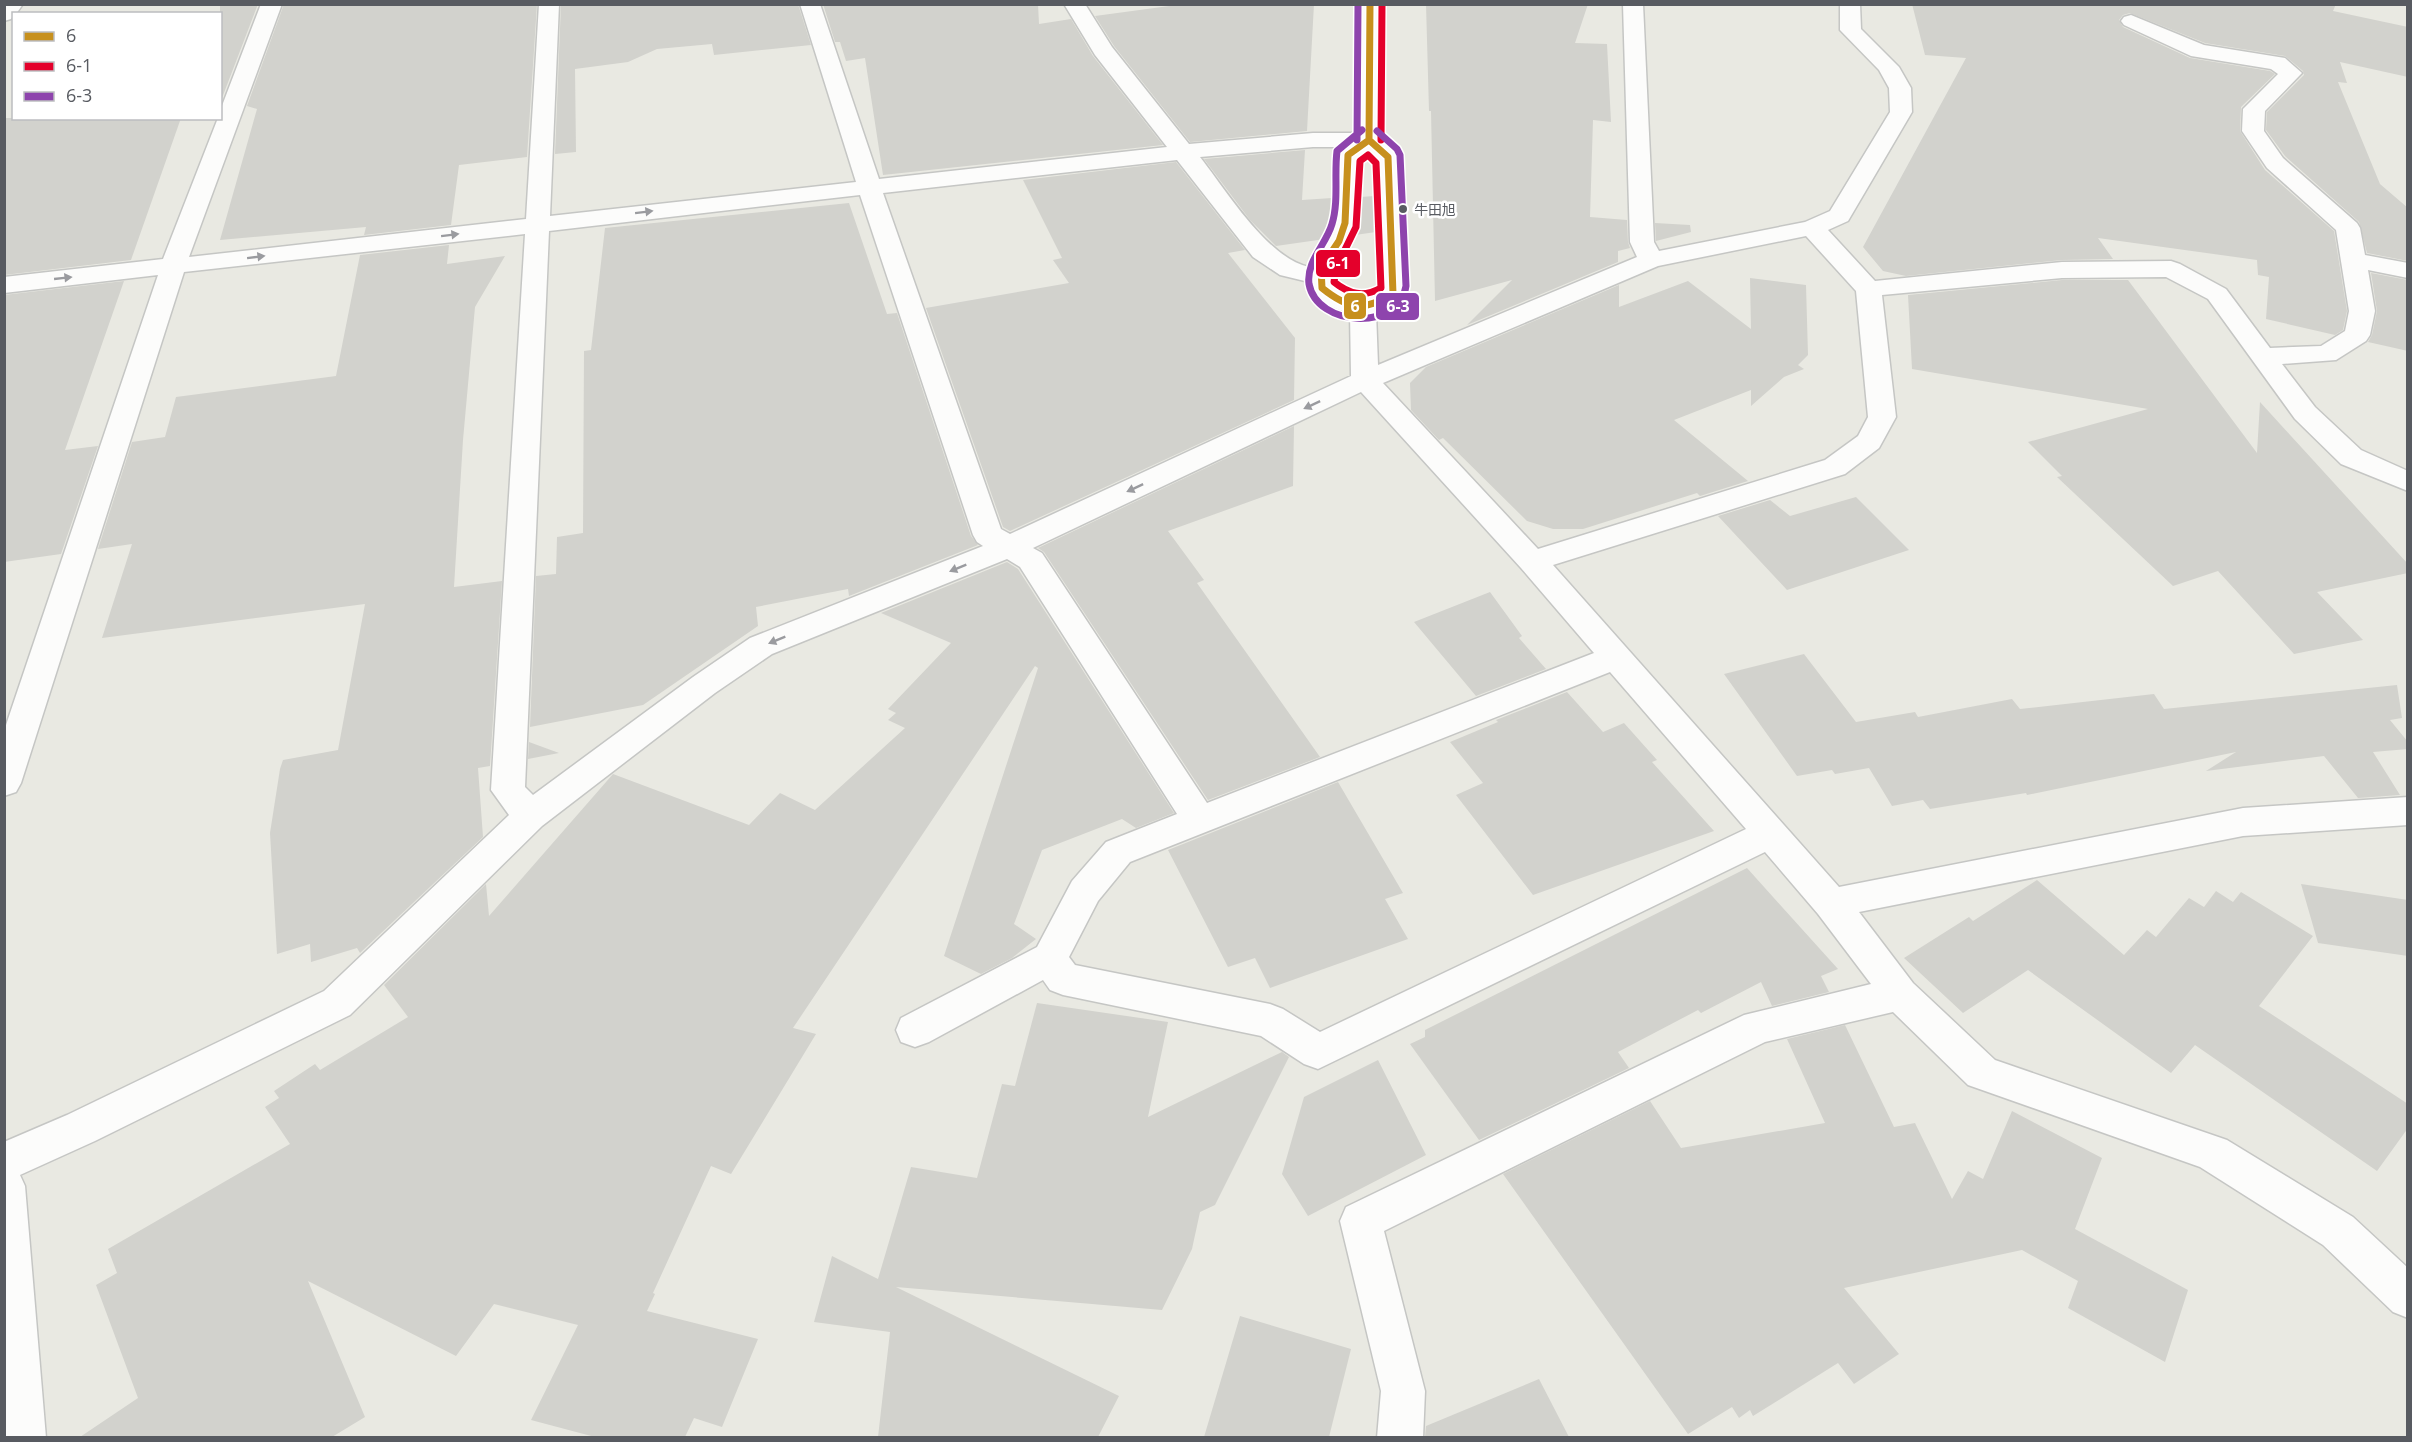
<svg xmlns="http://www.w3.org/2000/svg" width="2412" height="1442" font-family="'Open Sans','Noto Sans JP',sans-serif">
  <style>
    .building { fill: #d2d2cd }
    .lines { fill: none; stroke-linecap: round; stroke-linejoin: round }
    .minor-casing { stroke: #c5c6c4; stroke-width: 3 }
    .tertiary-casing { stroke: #c5c6c4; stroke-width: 3 }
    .minor { fill: #fcfcfb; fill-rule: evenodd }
    .tertiary { fill: #fcfcfb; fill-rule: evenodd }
    .bus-1-casing { stroke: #fff; stroke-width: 10 }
    .bus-2-casing { stroke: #fff; stroke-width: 10 }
    .bus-3-casing { stroke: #fff; stroke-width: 10 }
    .bus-1 { stroke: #c7901d; stroke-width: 7 }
    .bus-2 { stroke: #e4002b; stroke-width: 7 }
    .bus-3 { stroke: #8e44ad; stroke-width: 7 }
    .oneway { fill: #9a9b9f }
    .bus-dot { fill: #585b61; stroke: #fff; stroke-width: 2 }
    .labels { text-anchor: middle; stroke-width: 5; stroke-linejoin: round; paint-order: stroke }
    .bus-label { font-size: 14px; fill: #585b61; stroke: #fff; text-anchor: start }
    .line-badge { stroke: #fff; stroke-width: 2 }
    .badge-label { font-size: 16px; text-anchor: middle; font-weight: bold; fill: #fff }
  </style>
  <rect width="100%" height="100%" fill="#e9e9e2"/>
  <!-- building -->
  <path class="building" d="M220,4h38l-36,94h-2z
    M284,4h253l-10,153 -68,8 -8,60 -87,10 2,-8 -146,13 37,-131 -10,-3z
    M561,4h237l13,41 -97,10 -2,-11 -55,5 -29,13 -53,7 1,83 -21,2z
    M823,4h215l1,20 32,-5 22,37 70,89 -280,30 -18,-117 -19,3 -6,-19h-5z
    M1184,4h130l-7,127 -117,11 -76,-96 -19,-30z
    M1426,4h162l-13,39 32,1 4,78 -18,-2 -3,97 37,3 1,22 2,6 -12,3v11l-151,63 45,-45 -77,21 -4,-190h-2z
    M1912,4h424l-3,7 75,16v50l-68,-15 7,21 -9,-1 42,102 28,24v53l-41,-8 -8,-31 -74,-66 -19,-26 1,-18 37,-37 -1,-4 -18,-15 -80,-13 -75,-30 -7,2 -4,5 4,7 67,31 80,13 5,3 -34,33 -1,24 25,39 69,61 13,80 -4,19 -8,5 -69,-16 3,-42 -11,-2 -1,-15 -159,-22 15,21 -51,1 -156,16 -23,-5 -20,-24 103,-189 -41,-3z
    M4,118h177l-50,142 -127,15z
    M1305,150l-3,50 30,-2 -1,25 -6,16 -49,7 -26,-26 -46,-61z
    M1176,162l69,88 -17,3 67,85 -1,62 -284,131 -7,-4 -77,-219 143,-25 -16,-23 9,-2 -39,-78z
    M1375,196l1,36 -21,3 4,-12 1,-26z
    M849,203l38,111 10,-1 74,223 7,9 -129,51 -1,-7 -92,18 2,19 -115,79 -113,22 6,-151 20,-2 1,-37 26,-4 1,-182 7,-1 14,-122z
    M1655,223l35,2 1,7 -35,9z
    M449,245l-2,19 58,-8 -30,51 -12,133 -9,147 48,-6 -12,185 -12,2 5,69 -123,116 -3,-5 -46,14 -1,-18 -33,10 -7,-121 10,-64 3,-9 55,-10 27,-146 -263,34 30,-94 -34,5 34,-107 33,-5 11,-40 160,-21 24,-121z
    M2371,273l37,7v71l-40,-9 4,-7 5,-24z
    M1750,278l56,7 2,70 -10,10 6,4 -20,8 -33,29v-16l-77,30 74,61 -48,15 -3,-3 -114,36h-30l-26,-8 -84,-83 -4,2 -28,-30 -1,-27 16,-16 193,-82v22l69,-26 63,48z
    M2062,280h66l129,173 3,-51 148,162v9l-91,19 46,48 -69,14 -76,-83 -45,15 -116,-109 5,-1 -34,-34 120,-33 -236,-40 -4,-74z
    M124,281l-59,169 33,-4 -37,108 -57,8v-267z
    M1294,426l-1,60 -125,45 36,49 -7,3 123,174 -112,43 -164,-248 -6,-4z
    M1856,497l53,53 -122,40 -69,-74 52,-16 20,16z
    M1007,562l11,7 156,244 -38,15 -14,-9 -80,31 -28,74 22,15 -24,19 -31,16 -37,-18 94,-288 -3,-2 -242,362 23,6 -85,140 -20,-8 -58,127 2,1 -8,17 111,28 -36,88 -28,-9 -9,19h-90l-64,-17 47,-95 -84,-21 -38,52 -148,-75 57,136 -33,20h-252l58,-39 -42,-113 21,-12 -9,-24 182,-105 -25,-37 14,-9 -5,-7 41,-27 5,6 88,-53 -24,-32 102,-101 3,32 124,-142 136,51 31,-32 35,17 90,-82 -17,-8 8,-7 -8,-4 63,-66 -70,-30z
    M1490,592l32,44 -3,2 27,31 -70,27 -62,-74z
    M1804,654l52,68 59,-10 3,5 94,-18 8,10 134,-15 10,15 233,-24 5,33 -12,2 18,22v7l-35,3 27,43 -42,3 -34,-42 -118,15 30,-19 -209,43 -1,-2 -96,16 -7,-9 -31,6 -23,-38 -34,6 -3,-4 -35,6 -73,-102z
    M1567,692l36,40 21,-9 33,37 -5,2 62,69 -181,64 -77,-100 27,-12 -33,-41 48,-20 -2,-2z
    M529,742l30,11 -31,6z
    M1338,782l65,111 -18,6 23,40 -138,49 -15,-30 -27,9 -60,-117z
    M1747,868l91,101 -17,7 8,16 -57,14 -11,-24 -60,31 -3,-3 -80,42 11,16 -150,72 -69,-96 15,-7v-7z
    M2037,880l87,75 23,-25 9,7 33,-39 15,9 12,-16 17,11 8,-10 72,44 -54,70 149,98v24l-31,43 -182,-126 -24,28 -143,-103 -65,43 -59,-55 65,-41 4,4z
    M2301,884l107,16v56l-90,-13z
    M1037,1003l131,19 -20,95 134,-65 7,5 -74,148 -15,7 -8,37 -30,61 -266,-23 223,109 -21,41h-220l12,-105 -76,-10 18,-66 46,23 33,-112 66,11 25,-94 13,2z
    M1845,1025l49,102 21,-4 37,76 16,-28 15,8 29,-68 90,47 -27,71 113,61 -23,72 -97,-54 10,-27 -56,-31 -178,38 55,66 -45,30 -16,-21 -85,53 -3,-6 -11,8 -7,-11 -44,27 -185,-260 147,-73 31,47 144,-25 -38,-84z
    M1378,1060l48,95 -118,61 -26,-42 22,-77z
    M1240,1316l111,33 -22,88h-125z
    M1539,1379l30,58h-144l1,-11z"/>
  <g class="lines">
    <!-- minor casing -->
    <g class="minor-casing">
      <path id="minor" d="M4,4h19l-7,10h-2l-3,5 -7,2z
        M261,4h21l-93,253 337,-38 13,-215h20l-9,212 306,-34 -56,-178h20l59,175 288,-32 -72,-92 -31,-51h21l27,43 77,97 124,-11h56c12,3 24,14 31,24l6,137 -13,12 -17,6 2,53 259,-108 -7,-15 -7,-238h20l11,238 5,9 146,-29 25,-11 60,-99 -1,-24 -10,-18 -39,-40v-26h20l1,25 38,38 12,21 1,24 -64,109 -20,9 47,51 187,-19 109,-1 9,3 46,25 44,59 51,-2 24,-15 4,-20 -13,-81 -69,-62 -25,-37 1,-22 35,-35 -7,-5 -80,-13 -67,-31 -3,-4 3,-4 7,-2 73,30 81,13 17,15 -37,38 -1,20 19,27 74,65 3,5 5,27 43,8v15l-40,-8 7,41 -5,24 -4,6 -30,19 -54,4 33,43 46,43 47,21v20l-67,-27 -46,-45 -87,-120 -42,-22 -104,1 -180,17 14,122 -17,31 -34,26 -292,91 286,322 404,-79 165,-11v28l-165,11 -384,76 54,71 82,77 232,80 126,77 55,51v50l-15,-6 -70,-67 -123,-78 -232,-82 -75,-73 -128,30 -381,189 41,160 -2,47h-46l4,-47 -41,-170 6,-14 398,-192 127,-31 -53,-70 -53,-62 -447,217 -14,-5 -43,-28 -198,-41 -13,-5 -7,-10 -114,62 -14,5 -14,-5 -5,-12 5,-12 136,-71 35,-66 34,-39 71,-28 -157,-247 -13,-8 -235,95 -57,39 -173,133 -192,189 -255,126 -75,34 5,11 21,252h-42v-296l63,-27 257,-124 185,-176 -18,-25 34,-556 -341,38 -163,511 -5,9 -12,4v-65l154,-456 -154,18v-16l159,-18 55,-141h2v-7zM1313,147h31l-8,8 -3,68 -6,18 -18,26c-42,-9 -83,-77 -109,-110zM1368,151l8,8 4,132c-17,12 -30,7 -45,-5l-1,-18 17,-27 6,-18 3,-65zM1177,160l76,97 27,18 29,7v6c10,14 25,21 41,25l1,63 -341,158 -9,-5 -118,-336zM860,195l113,340 4,7 6,4 -233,92 -57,39 -160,118 -8,-8 24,-556zM1806,236l50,55 12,126 -10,19 -33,24 -287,89 -155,-166 275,-117zM1361,392l160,176 73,85 -387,150 -165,-250 -9,-5zM1610,672l136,157 -426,203 -37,-23 -13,-5 -195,-39 -6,-8 29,-56 32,-39z"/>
    </g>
    <!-- tertiary casing -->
    <g class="tertiary-casing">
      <path id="tertiary" d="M1360,4h20v136l-3,5 -8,2 -8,-2 -3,-5z"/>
    </g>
    <!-- minor -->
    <use href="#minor" class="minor"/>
    <!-- tertiary -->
    <use href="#tertiary" class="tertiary"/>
    <!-- bus-1 casing -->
    <g class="bus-1-casing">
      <path id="bus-1" d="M1369,140l19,17 5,137c-29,18 -45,15 -71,-6l-1,-20 18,-27 6,-18 3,-68z
        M1369,140l1,-136"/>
    </g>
    <!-- bus-2 casing -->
    <g class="bus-2-casing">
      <path id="bus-2" d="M1381,140l1,-136
        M1368,155l8,8 5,125c-18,10 -32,6 -47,-6l2,-14 20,-41 4,-66z"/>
    </g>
    <!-- bus-3 casing -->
    <g class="bus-3-casing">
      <path id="bus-3" d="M1362,130l-25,21c-3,24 2,50 -5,73 -6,21 -26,37 -23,60 8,43 90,48 97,2l-6,-131 -3,-6 -20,-18
        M1357,140l1,-136"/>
    </g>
    <!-- bus-1 -->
    <use href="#bus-1" class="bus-1"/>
    <!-- bus-2 -->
    <use href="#bus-2" class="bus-2"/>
    <!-- bus-3 -->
    <use href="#bus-3" class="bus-3"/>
  </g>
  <!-- one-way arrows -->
  <defs><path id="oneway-solid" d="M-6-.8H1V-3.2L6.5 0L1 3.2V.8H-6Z" transform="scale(1.5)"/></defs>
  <g class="oneway">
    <use href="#oneway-solid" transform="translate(644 212) rotate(-7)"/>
    <use href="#oneway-solid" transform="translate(450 235) rotate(-7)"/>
    <use href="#oneway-solid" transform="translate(256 257) rotate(-7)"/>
    <use href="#oneway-solid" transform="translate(63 278) rotate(-6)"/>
    <use href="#oneway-solid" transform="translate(1312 405) rotate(155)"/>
    <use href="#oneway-solid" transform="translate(1135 488) rotate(155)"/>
    <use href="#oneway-solid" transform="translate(958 568) rotate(158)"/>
    <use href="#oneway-solid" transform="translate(777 640) rotate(158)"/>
  </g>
  <!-- markers -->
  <circle class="bus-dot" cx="1403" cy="209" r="5"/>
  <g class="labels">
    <!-- bus labels -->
    <g class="bus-label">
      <text x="1414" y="215">牛田旭</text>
    </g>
  </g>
  <g class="line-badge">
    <rect x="1315" y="249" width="46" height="29" rx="6" fill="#e4002b"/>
    <rect x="1343" y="292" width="24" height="28" rx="6" fill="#c7901d"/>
    <rect x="1375" y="292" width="45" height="29" rx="6" fill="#8e44ad"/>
  </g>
  <g class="badge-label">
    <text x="1338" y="269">6-1</text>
    <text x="1355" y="312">6</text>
    <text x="1398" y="312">6-3</text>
  </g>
  <!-- border -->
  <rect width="2412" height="1442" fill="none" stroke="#585b61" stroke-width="12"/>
  <!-- legend -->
  <rect x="12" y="12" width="210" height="108" fill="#ffffff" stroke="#bcbdc0" stroke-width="1.5"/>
  <rect x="24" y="32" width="30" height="9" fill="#c7901d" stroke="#bcbdc0" stroke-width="1.5"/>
  <text x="66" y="42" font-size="18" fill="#585b61">6</text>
  <rect x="24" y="62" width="30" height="9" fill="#e4002b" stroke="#bcbdc0" stroke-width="1.5"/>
  <text x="66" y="72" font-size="18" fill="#585b61">6-1</text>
  <rect x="24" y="92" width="30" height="9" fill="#8e44ad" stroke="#bcbdc0" stroke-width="1.5"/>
  <text x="66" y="102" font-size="18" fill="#585b61">6-3</text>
</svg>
